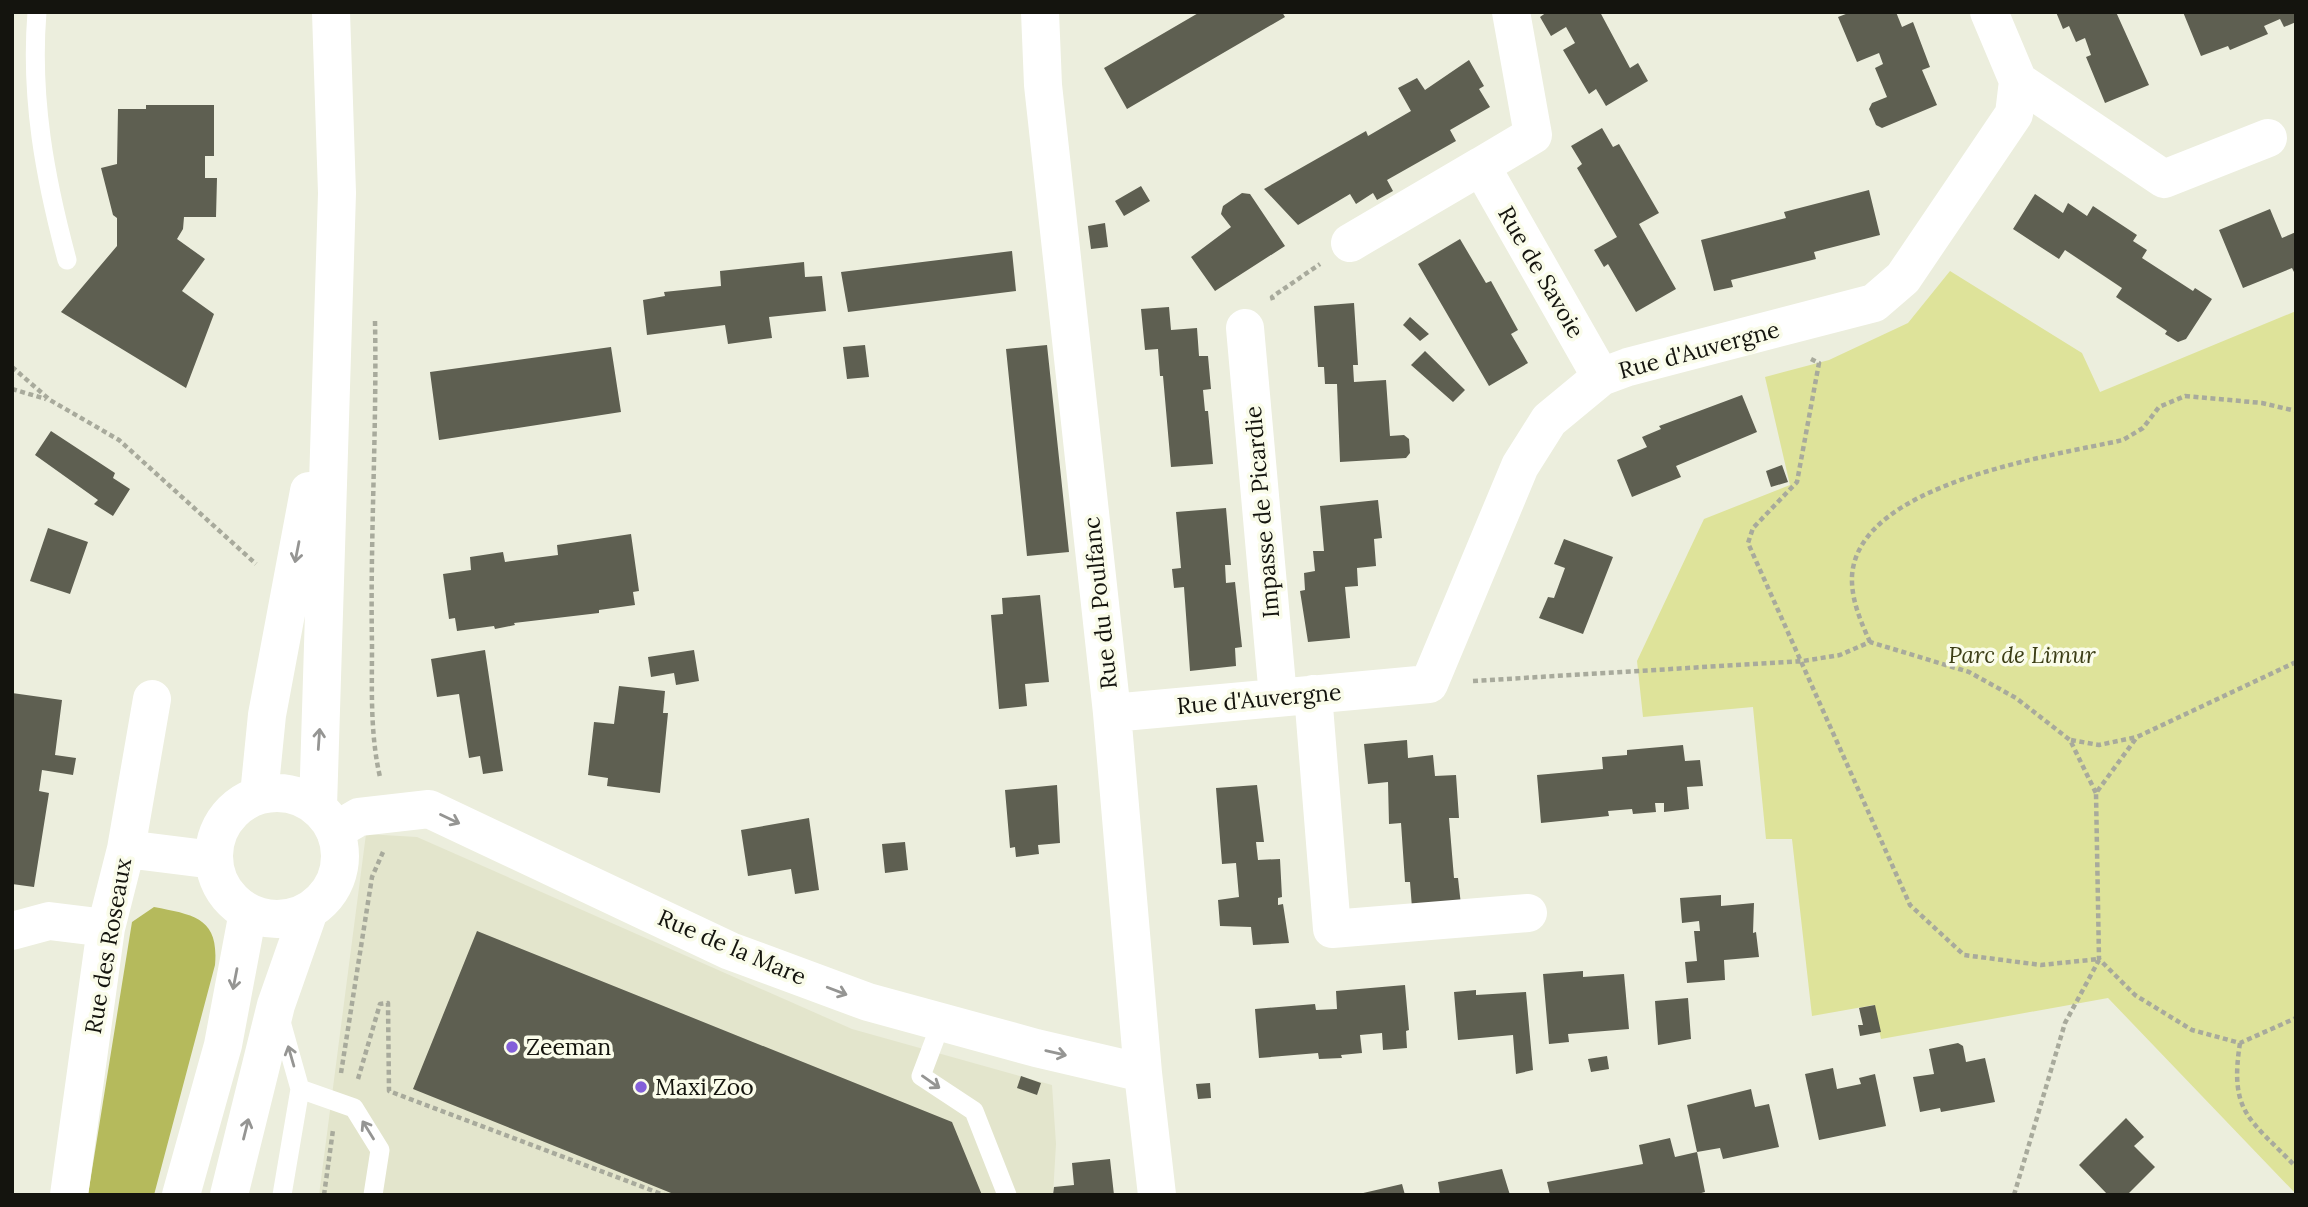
<svg xmlns="http://www.w3.org/2000/svg" width="2308" height="1207" font-family="Lora,serif">
  <style>
    .built { fill: #e3e5cc }
    .green { fill: #dee39a }
    .forest { fill: #b5ba5c }
    .building { fill: #5e5f51 }
    .lines { fill: none; stroke-linecap: round; stroke-linejoin: round }
    .path { stroke: #a8aa9c; stroke-width: 4.5; stroke-dasharray: 5 3.5; stroke-linecap: butt }
    .service { stroke: #fff; stroke-width: 19 }
    .minor { stroke: #fff; stroke-width: 38 }
    .secondary { stroke: #fff; stroke-width: 38 }
    .oneway { stroke: #959593 }
    .poi-dot { fill: #835fd9; stroke: #fafcea; stroke-width: 2.5 }
    .labels { text-anchor: middle; stroke-width: 7; stroke-linejoin: round; paint-order: stroke }
    .street-label { font-size: 23px; fill: #14140e; stroke: #fafcea }
    .park-label { font-size: 23px; font-style: italic; fill: #3c3e16; stroke: #fafcea }
    .poi-label { font-size: 23px; fill: #14140e; stroke: #fafcea; text-anchor: start }
  </style>
  <rect width="100%" height="100%" fill="#eceedd"/>
  <!-- built -->
  <path class="built" d="M366,834l51,3 435,192 200,56 4,59 -3,51h-734z"/>
  <!-- green -->
  <path class="green" d="M1950,271l132,82 18,39 196,-81v883l-188,-196 -227,41 -7,-34 -62,11 -20,-177h-26l-13,-132 -110,10 -6,-56 67,-142 86,-34 -25,-108 64,-17 79,-37z"/>
  <!-- forest -->
  <path class="forest" d="M154,907c41,8 65,11 61,58l-61,230h-66l44,-273z"/>
  <!-- building -->
  <path class="building" d="M1200,12h82l3,5 -158,92 -23,-41z
    M1547,12h53l30,56 8,-5 10,18 -42,25 -10,-17 -7,5 -26,-44 12,-7 -9,-16 -15,9 -11,-19z
    M1851,12h45l6,15 11,-5 17,45 -8,3 15,35 -55,23 -6,-3 -7,-16 3,-6 15,-6 -12,-29 8,-4 -4,-11 -22,9 -19,-45z
    M2056,12h60l33,73 -44,18 -19,-46 5,-2 -6,-17 -9,4 -7,-16 -6,3z
    M2183,12h113v10l-12,5 -4,-8 -16,7 4,8 -38,16 -2,-4 -27,10z
    M1469,60l15,26 -5,3 11,18 -40,23 6,11 -69,39 6,11 -16,9 -4,-7 -17,11 -6,-10 -52,31 -34,-36 102,-58 2,5 43,-25 -13,-23 19,-10 8,12z
    M146,105h68v51h-9v22h12l-1,39h-32l-1,12 -6,10 28,20 -23,32 32,23 -28,74 -125,-76 56,-66v-28l-4,-3 -12,-47 16,-4 1,-55h28z
    M1602,128l11,19 6,-3 40,69 -20,11 37,65 -40,23 -28,-48 -4,3 -10,-17 23,-13 -40,-69 5,-4 -11,-18z
    M1141,186l9,15 -26,15 -9,-15z
    M1869,190l11,45 -66,17 2,7 -85,21 2,7 -19,4 -13,-51 85,-22 -2,-6z
    M1242,193l8,1 35,52 -70,45 -24,-34 40,-30 -10,-13 2,-8z
    M2035,194l28,19 5,-10 19,13 6,-10 44,29 -4,6 14,9 -5,8 51,33 2,-3 17,11 -26,40 -8,3 -13,-8 2,-3 -51,-34 6,-9 -57,-38 -6,9 -46,-30z
    M2270,209l12,29 14,-6v44l-4,-8 -49,20 -24,-58z
    M1105,223l3,24 -17,2 -3,-23z
    M1460,239l26,44 5,-2 27,49 -7,4 17,29 -39,23 -71,-122z
    M1012,251l4,40 -168,21 -7,-40z
    M804,262l1,15 17,-1 4,35 -57,6 3,21 -44,6 -3,-19 -78,10 -4,-35 22,-4 -1,-4 57,-6 -1,-15z
    M1354,303l4,62h-5l1,17 32,-2 4,56 14,-1 5,4 1,14 -4,5 -66,4 -3,-78h-12l-1,-17h-6l-4,-61z
    M1169,307l2,23 26,-2 2,28h9l3,33 -8,1 2,21h3l5,53 -42,3 -8,-91h-3l-2,-27 -13,1 -4,-41z
    M1410,317l19,17 -9,7 -17,-16z
    M865,345l4,32 -22,2 -4,-32z
    M1047,345l22,207 -42,4 -21,-207z
    M611,347l10,65 -182,28 -9,-68z
    M1425,351l40,39 -12,12 -42,-37z
    M1742,395l15,37 -81,34 5,11 -49,20 -15,-37 30,-13 -5,-10 19,-8 -2,-3z
    M51,431l64,42 -2,5 17,11 -17,27 -19,-12 4,-4 -63,-45z
    M1782,465l6,17 -17,5 -5,-16z
    M1378,500l4,38 -8,1 2,27 -19,2 1,18 -13,1 5,51 -42,4 -8,-51 5,-1 -1,-17 11,-2 -2,-20h11l-4,-45z
    M1226,508l5,57h-6l1,18 9,-1 7,65 -7,1 1,18 -46,5 -6,-84 -10,1 -2,-19 9,-1 -5,-56z
    M48,528l40,14 -18,52 -40,-13z
    M631,534l8,57 -6,1 2,13 -36,5v3l-85,10 1,2 -20,4 -1,-3 -37,5 -2,-13 -6,1 -6,-45 28,-4 -1,-13 33,-5 2,10 53,-7 -1,-10z
    M1564,539l49,18 -30,77 -44,-16 9,-21 6,1 11,-30 -11,-4z
    M1040,595l9,87 -24,2 2,22 -28,3 -8,-94 12,-1 -1,-16z
    M485,650l18,121 -20,3 -3,-18 -11,2 -10,-64 -22,3 -6,-38z
    M694,650l5,31 -23,4 -2,-12 -23,4 -3,-20z
    M619,686l46,5 -2,22h5l-8,80 -53,-7 1,-8 -20,-3 6,-53 20,2z
    M12,693l50,7 -7,55 21,3 -3,17 -31,-5 -3,21 10,2 -15,94 -22,-3z
    M1407,740l1,18 25,-3 2,21 21,-1 3,43h-10l5,60h4l3,27 -49,3 -2,-26h-5l-4,-59 -12,1 -1,-42 -20,2 -4,-40z
    M1683,745l2,16 15,-1 3,26 -16,1 2,22 -25,3v-9h-9l1,9 -23,2 -1,-5 -24,2 1,5 -68,7 -4,-48 66,-6 -1,-12 25,-2v-5z
    M1057,785l3,58 -22,2 1,9 -23,3 -1,-10 -5,1 -5,-58z
    M1257,785l7,57h-8l2,18 22,-1 2,38 -4,1v7l5,-1 6,39 -36,2 -2,-18 -31,-1 -2,-26 21,-3 -3,-34 -14,1 -6,-76z
    M809,818l10,72 -24,4 -4,-25 -43,7 -7,-46z
    M905,842l3,28 -23,3 -3,-29z
    M1721,895v11l33,-3 -1,30 3,-1 3,25 -35,3 1,20 -38,3 -2,-21 12,-1 -3,-30h6l-1,-10 -17,2 -2,-25z
    M477,931l475,191 30,73h-306l-263,-106z
    M1583,971v6l41,-3 5,55 -61,5 1,8 -20,2 -6,-70z
    M1405,985l4,45 -3,1 1,17 -24,2 -1,-17 -22,2 2,18 -21,2 1,3 -23,1 -1,-6 -59,5 -4,-49 60,-5 1,6 21,-1 -1,-18z
    M1476,990v5l50,-3 7,78 -17,4 -3,-39 -55,5 -4,-48z
    M1688,998l3,41 -33,6 -3,-44z
    M1875,1005l6,27 -21,4 -2,-11h5l-4,-17z
    M1958,1043l5,3 3,16 19,-4 10,44 -54,10 -1,-4 -20,4 -7,-35 21,-3 -5,-25z
    M1607,1056l2,13 -18,3 -3,-13z
    M1833,1068l4,21 24,-5 -2,-6 16,-4 11,52 -67,14 -14,-66z
    M1021,1076l20,7 -4,12 -20,-7z
    M1210,1083l1,15 -13,1 -2,-15z
    M1751,1089l4,18 14,-3 10,43 -56,12 -3,-11 -23,4 -10,-47z
    M2126,1118l18,19 -10,9 21,21 -28,28h-19l-29,-30z
    M1670,1138l5,19 22,-5 8,40 -11,3h-144l-3,-13 96,-18 -4,-19z
    M1110,1159l4,36h-61l1,-8 20,-2 -2,-22z
    M1502,1169l8,26h-70l-2,-13z
    M1402,1184l3,11h-46v-1z"/>
  <g class="lines">
    <!-- path -->
    <path class="path" d="M1273,300l-1,-3 48,-33
      M375,321c2,108 -5,216 -3,324 0,44 -2,89 8,132
      M1811,359l8,4 -22,119 -44,46 -5,15 162,362 54,50 77,10 58,-6
      M12,367l38,33 69,40 137,124
      M12,389l34,10
      M1870,642c-9,-20 -19,-42 -18,-66 6,-93 200,-120 271,-136l20,-12 16,-21 26,-11 77,7 34,8
      M2296,662l-159,75 -41,56 3,166 36,36 57,35 48,13 56,-25
      M1473,681l330,-20 37,-6 30,-13 99,30 47,26 54,42 26,53
      M2071,740l28,5 38,-8
      M2240,1043c-11,70 10,76 56,124
      M341,1073l31,-196 11,-25
      M358,1079l22,-75 8,-1 1,88 275,104
      M324,1195l9,-65
      M2014,1195l51,-172 34,-63"/>
    <!-- service -->
    <path class="service" d="M37,12c-7,86 8,166 30,248
      M280,1018l20,71 -18,106
      M941,1023l-20,53 53,35 33,84
      M300,1089l54,19 26,42 -7,45"/>
    <!-- minor -->
    <path class="minor" d="M1040,12l3,73 69,628 31,360 14,122
      M1511,12l22,123 -52,31 120,211
      M2018,81l146,98 104,-41
      M1350,243l131,-77
      M1245,328l33,369
      M1313,694l19,235 196,-16
      M1112,713l317,-29 91,-218 29,-46 52,-43 27,-10 246,-64 29,-25 111,-164 4,-33 -29,-69
      M335,831l24,-14 70,-8 301,142 138,51 168,46 107,25
      M126,849l88,11
      M12,931l37,-10 57,7
      M69,1195l37,-267 20,-79 26,-150"/>
    <!-- secondary -->
    <path class="secondary" d="M214 856a63 63 0 1 1 126 0a63 63 0 1 1-126 0Z
      M259,795l8,-80 42,-224
      M318,807l19,-614 -6,-181
      M181,1195l42,-150 25,-133
      M229,1195l47,-190 33,-94"/>
  </g>
  <!-- one-way arrows -->
  <defs><path id="oneway-shaft" d="M-6 0H5M1.5-3L5.5 0L1.5 3" fill="none" stroke-width="1.6" stroke-linecap="round" stroke-linejoin="round" transform="scale(1.75)"/></defs>
  <g class="oneway">
    <use href="#oneway-shaft" transform="translate(297 552) rotate(101)"/>
    <use href="#oneway-shaft" transform="translate(319 739) rotate(-86)"/>
    <use href="#oneway-shaft" transform="translate(450 819) rotate(25)"/>
    <use href="#oneway-shaft" transform="translate(235 979) rotate(101)"/>
    <use href="#oneway-shaft" transform="translate(837 991) rotate(21)"/>
    <use href="#oneway-shaft" transform="translate(1056 1053) rotate(13)"/>
    <use href="#oneway-shaft" transform="translate(291 1056) rotate(-106)"/>
    <use href="#oneway-shaft" transform="translate(931 1082) rotate(35)"/>
    <use href="#oneway-shaft" transform="translate(246 1129) rotate(-76)"/>
    <use href="#oneway-shaft" transform="translate(368 1130) rotate(-122)"/>
  </g>
  <!-- markers -->
  <g class="poi-dot">
    <circle cx="512" cy="1047" r="7"/>
    <circle cx="641" cy="1087" r="7"/>
  </g>
  <g class="labels">
    <!-- street labels -->
    <g class="street-label">
      <text transform="translate(1541 272) rotate(60)" y="8">Rue de Savoie</text>
      <text transform="translate(1699 350) rotate(-15)" y="8">Rue d'Auvergne</text>
      <text transform="translate(1262 512) rotate(-95)" y="8">Impasse de Picardie</text>
      <text transform="translate(1100 603) rotate(-96)" y="8">Rue du Poulfanc</text>
      <text transform="translate(1259 699) rotate(-5)" y="8">Rue d'Auvergne</text>
      <text transform="translate(108 946) rotate(-80)" y="8">Rue des Roseaux</text>
      <text transform="translate(732 947) rotate(23)" y="8">Rue de la Mare</text>
    </g>
    <!-- park labels -->
    <g class="park-label">
      <text x="2022" y="663">Parc de Limur</text>
    </g>
    <!-- poi labels -->
    <g class="poi-label">
      <text x="526" y="1055">Zeeman</text>
      <text x="655" y="1095">Maxi Zoo</text>
    </g>
  </g>
  <!-- border -->
  <rect width="2308" height="1207" fill="none" stroke="#14140e" stroke-width="28"/>
</svg>
